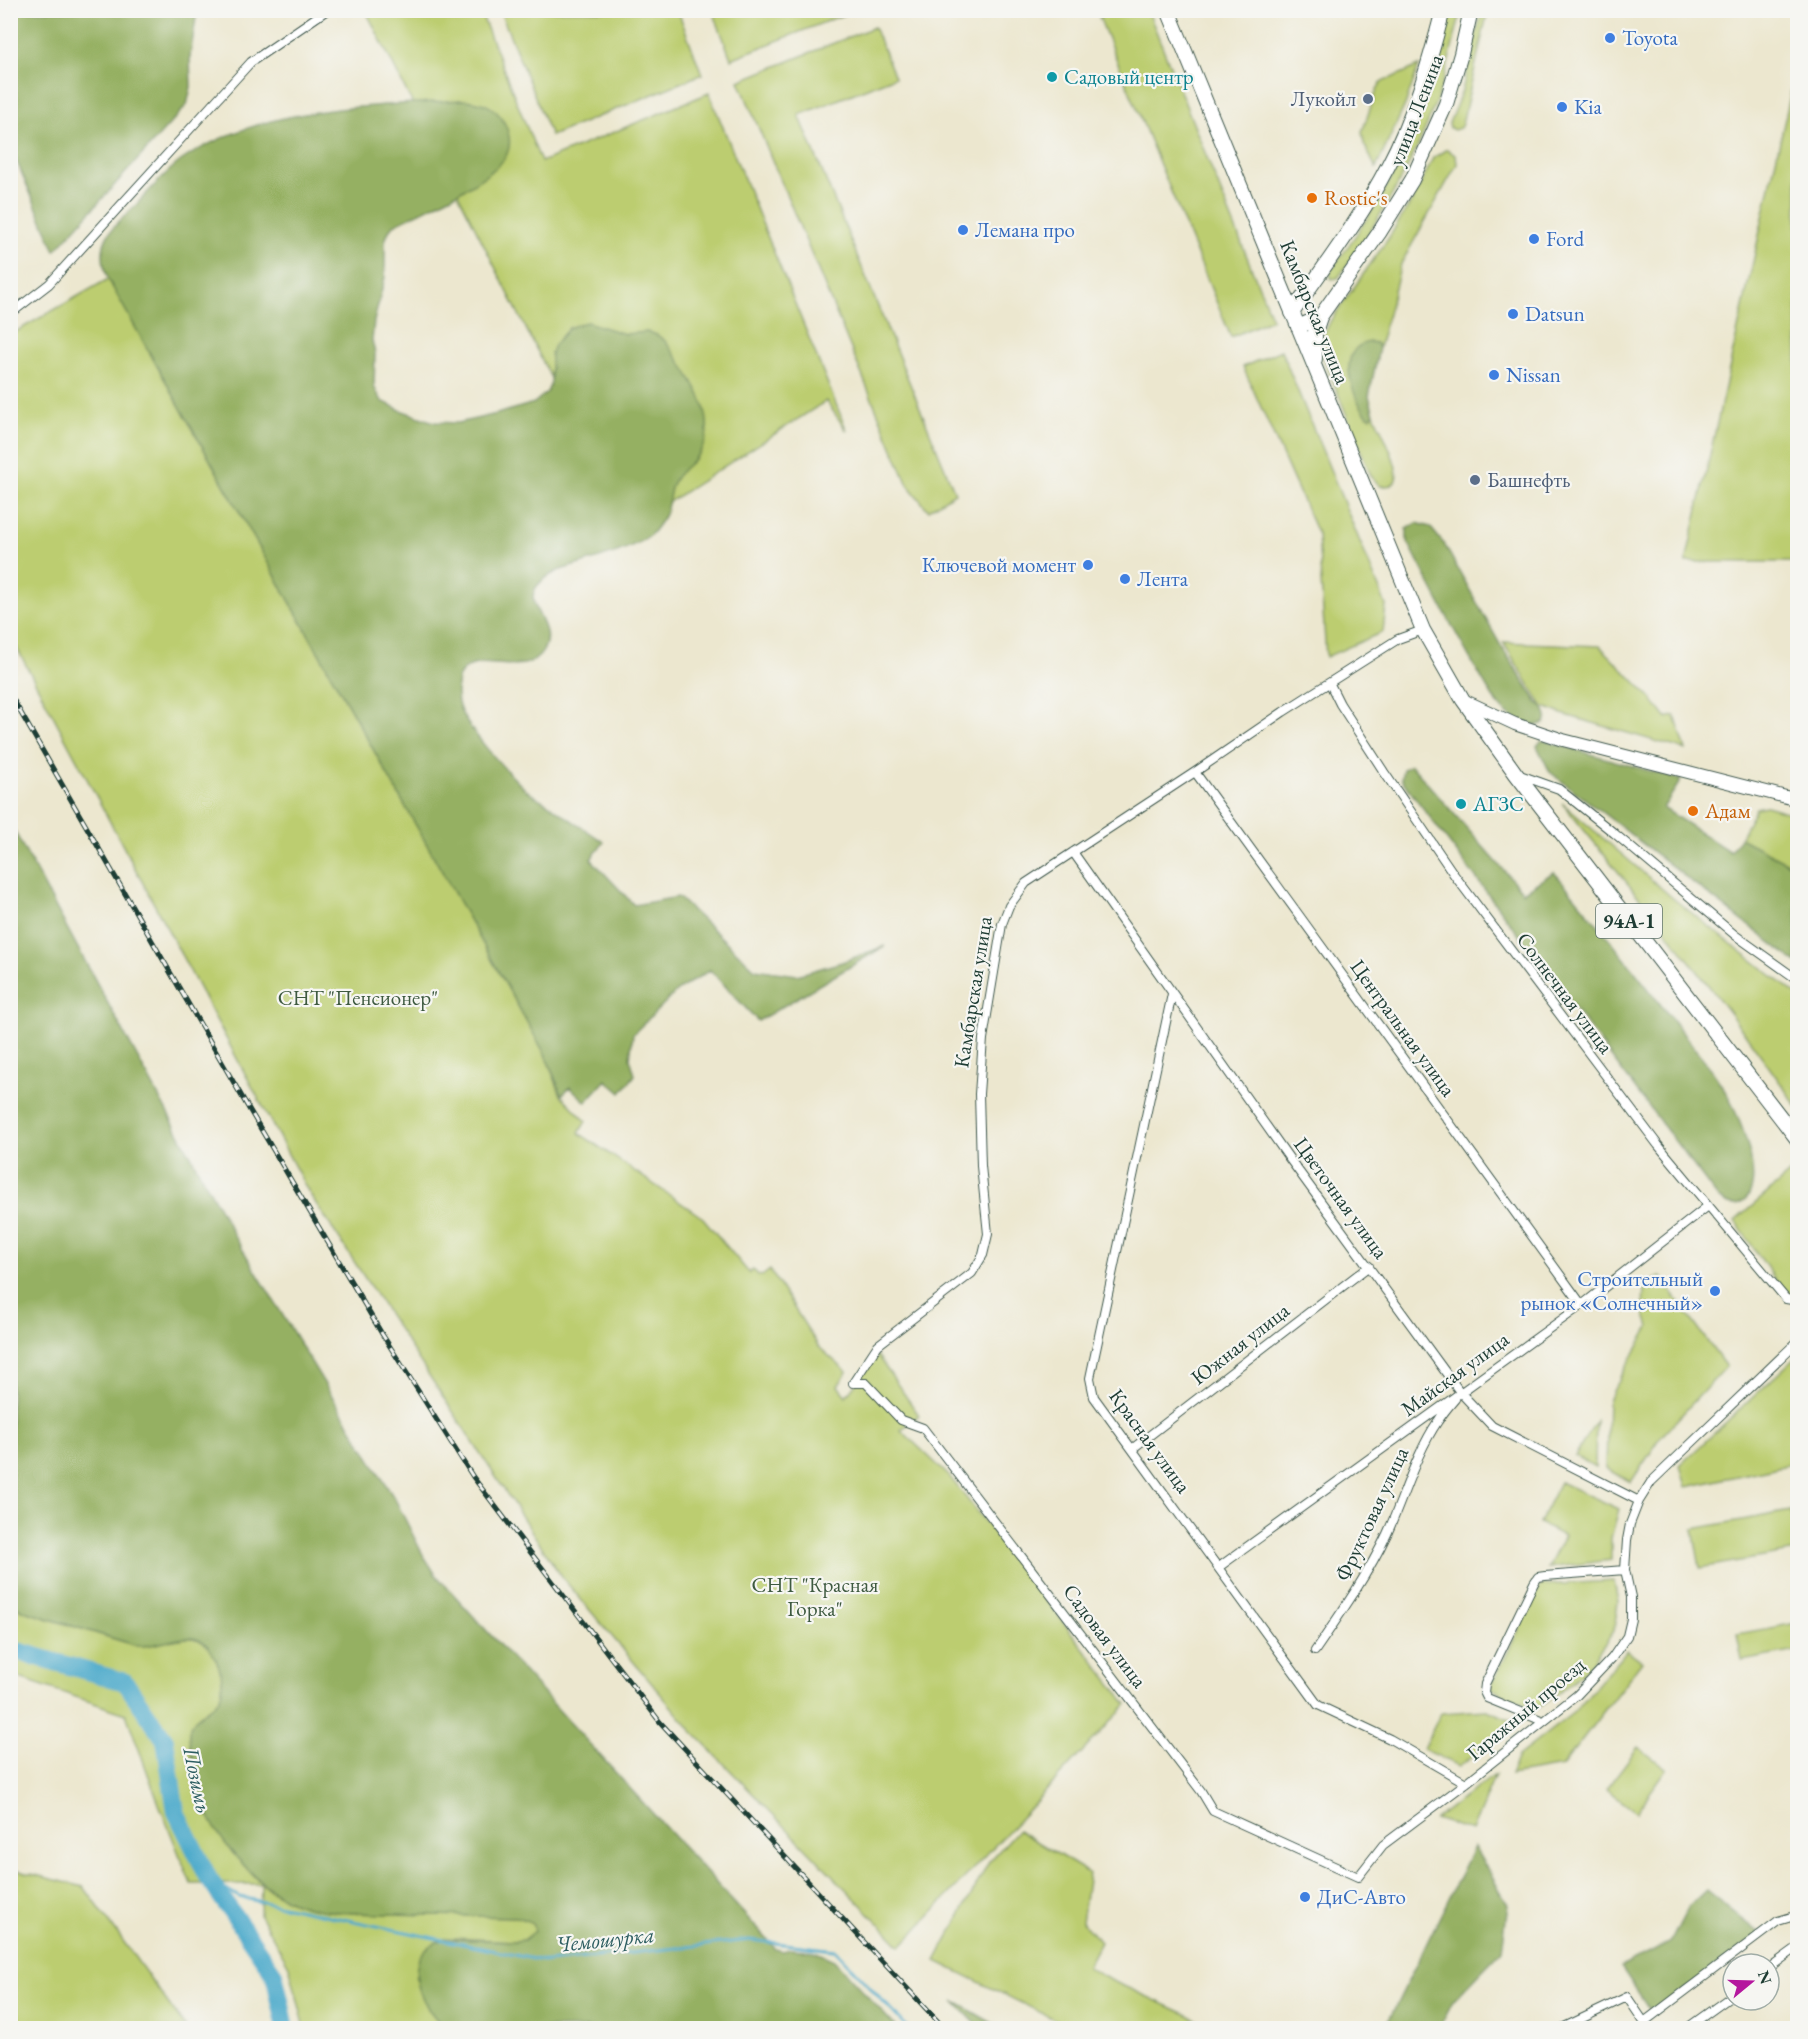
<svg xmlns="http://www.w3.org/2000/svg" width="1808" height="2039" font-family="'EB Garamond',serif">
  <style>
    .green { fill: #bccd6f; stroke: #6e8552; stroke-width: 1.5 }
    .forest { fill: #95b062; stroke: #5a764b; stroke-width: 1.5 }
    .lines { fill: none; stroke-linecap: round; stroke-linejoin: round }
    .stream { stroke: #4daacb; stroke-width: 3 }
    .river { stroke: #4daacb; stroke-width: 18 }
    .street-casing { stroke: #3e564b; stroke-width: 10 }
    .secondary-casing { stroke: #3e564b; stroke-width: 14 }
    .primary-casing { stroke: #3e564b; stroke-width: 16 }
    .street { stroke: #fff; stroke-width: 8 }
    .secondary { stroke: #fff; stroke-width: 12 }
    .primary { stroke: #fff; stroke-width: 14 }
    .rail-casing { stroke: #1f3d34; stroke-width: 5 }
    .rail { stroke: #f6f6f2; stroke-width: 3; stroke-dasharray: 9; stroke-linecap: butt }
    .shop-dot { fill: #3f7fe0; stroke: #f6f6f2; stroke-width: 2 }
    .culture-dot { fill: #0f9aa8; stroke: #f6f6f2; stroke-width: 2 }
    .service-dot { fill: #5c6f8a; stroke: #f6f6f2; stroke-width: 2 }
    .food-dot { fill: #e8710a; stroke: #f6f6f2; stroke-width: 2 }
    .labels { text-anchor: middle; stroke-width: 4.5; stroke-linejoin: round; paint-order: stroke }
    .shield { fill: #f6f6f2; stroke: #60746d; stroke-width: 1.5 }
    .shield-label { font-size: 20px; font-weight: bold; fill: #1f3d34 }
    .shop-label { font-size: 21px; fill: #366cbe; stroke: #f6f6f2; text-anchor: start }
    .culture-label { font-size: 21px; fill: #0d838f; stroke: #f6f6f2; text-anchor: start }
    .service-label { font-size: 21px; fill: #4e5e75; stroke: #f6f6f2; text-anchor: end }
    .street-label { font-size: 21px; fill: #1f3d34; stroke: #f6f6f2 }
    .food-label { font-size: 21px; fill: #c56008; stroke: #f6f6f2; text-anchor: start }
    .park-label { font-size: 21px; fill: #3e5a40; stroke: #f6f6f2 }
    .water-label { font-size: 22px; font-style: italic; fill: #2d5e61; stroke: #f6f6f2 }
  </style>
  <rect width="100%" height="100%" fill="#f6f6f2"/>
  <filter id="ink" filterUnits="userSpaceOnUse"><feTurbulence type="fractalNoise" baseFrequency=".0167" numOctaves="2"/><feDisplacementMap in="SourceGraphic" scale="12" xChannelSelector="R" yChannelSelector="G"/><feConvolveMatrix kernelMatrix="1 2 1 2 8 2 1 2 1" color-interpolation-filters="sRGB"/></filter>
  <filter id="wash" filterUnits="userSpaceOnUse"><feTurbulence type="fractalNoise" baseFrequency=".008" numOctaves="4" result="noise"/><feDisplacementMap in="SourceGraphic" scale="24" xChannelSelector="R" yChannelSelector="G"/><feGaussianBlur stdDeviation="1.35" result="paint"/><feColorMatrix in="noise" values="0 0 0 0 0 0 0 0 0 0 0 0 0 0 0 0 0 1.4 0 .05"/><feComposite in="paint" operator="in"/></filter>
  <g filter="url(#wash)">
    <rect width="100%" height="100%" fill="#ece7cf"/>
    <!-- green -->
    <path class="green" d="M1115,10l33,1 124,308 -41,18 -132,-320z
      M366,11h114l61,151 168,-69 138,338 -21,-30 -199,128z
      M500,11h178l24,63 -151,62z
      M713,11h140l-122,48z
      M1451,11h10c-7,29 -13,59 -24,88 -23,65 -59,123 -99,179l-7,1 -1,-7c21,-30 43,-60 61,-93 29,-53 46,-110 60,-168z
      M1482,11h6l-26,113 -2,4 -6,2 -4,-2 -1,-5 13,-32z
      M874,27l21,50 -96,38 156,378 -27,17 -20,-25 -169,-404z
      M1797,65v497h-111z
      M1419,66l-14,39 -29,63 -12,-24 -2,-12 15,-43 5,-7z
      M1447,149l9,7 1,8 -56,100 -22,84 -3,-5h-10l-16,35 6,17 12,21 3,1 3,-3c5,13 27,53 22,65 -2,8 -10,7 -16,7l-9,-10 -47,-117 -2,-21 9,-18 57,-81 28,-45 17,-36z
      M108,279l437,775 16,41 25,26 -7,12 124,85 46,55 4,-4 5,6 4,1 8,-6 49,77 28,25 -9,14 8,10 31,-41 42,60 -18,15 49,47 177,227 -226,242 -210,-216 -130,-154 -252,-383 -298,-556 -1,-302z
      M1281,350l105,255 -3,27 -57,25 -8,-122 -75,-168z
      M1503,642l97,4 51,52 15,20 9,-2 11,34 -124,-36 -20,-8z
      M1562,803l113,97 122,95v112c-72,-106 -154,-205 -235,-304z
      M1766,806l31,9v53l-57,-30 16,-30z
      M1795,1169l3,5 -1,121 -14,-4 -48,-70z
      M1660,1276l66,91 -65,70 -30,45 -25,-13 2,-69 41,-73 -6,-18 1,-21z
      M1796,1357l2,4 -1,102 -111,24 -6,-22z
      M1596,1421l-1,46 -20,-11z
      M1560,1482l59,27 -8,29v22l-63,8 16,-32 -25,-13z
      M1791,1511l6,40 -97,17 -7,-39z
      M1614,1581l4,21 -4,29 -29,40 -25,21 -24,17 -46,-21 51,-103z
      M10,1604l17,8 110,34c20,1 40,-10 55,-8 22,2 37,41 28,60 -3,5 -9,9 -13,13 -7,6 -12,14 -18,22 3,42 17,84 43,118 14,17 26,33 46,44 37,21 83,18 125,19 38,1 76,2 114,3 9,3 16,4 19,14l-12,9 -9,1 -60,-3 -40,38 13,33 18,19h-141l-16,-62 -29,-51 1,-31h-70l-32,-80 -33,-90 -115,-39z
      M1797,1623v28l-55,10 -5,-27z
      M1627,1650l15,11 -80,105 -52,9 8,-19 56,-44z
      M1487,1710l30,12 -58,44 -36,-17 18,-36z
      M1638,1747l29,22 -31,43 -30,-23z
      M1495,1775l-23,56 -37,-12z
      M1018,1830l71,43 -7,49 18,20 -13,25 21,12 100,45 -7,4h-129l-136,-67 53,-99z
      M11,1869l73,18 102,141h-175z"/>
    <!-- forest -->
    <path class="forest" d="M10,11h187l-7,46 1,30 -4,18 -132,146 -44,-103z
      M461,100c19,1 33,4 43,22 5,10 8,21 3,32 -10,24 -88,58 -113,71l-5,6 -4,10v36l-11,44 -2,20 3,12 -1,33 3,7 5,8 18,9 34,12 24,1 39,-9 37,-11 13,-11 4,-9v-30l3,-8 15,-17 10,-4 8,-2 38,12 22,-2 10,3 8,6c21,29 58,74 35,111 -7,11 -19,17 -25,27 -8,12 -4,27 -12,39 -4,6 -9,14 -14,18 -21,16 -65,26 -91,35 -56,27 3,47 -15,80 -15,26 -51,6 -73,15 -10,4 -13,12 -13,22 0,6 0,13 2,18 5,20 49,67 65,82 8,7 18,12 27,18 17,12 35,24 53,36l-13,17 43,46 44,-8 77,72 42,6 45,-13 43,-16 -127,75 -48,-51 -32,20 -45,44 -3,24 5,17 -14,18 -15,-13 -20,22 -16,-15 -8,8 -17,-41 -437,-775c-14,-38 2,-49 28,-74 14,-15 29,-33 46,-45 80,-55 187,-53 279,-60z
      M1370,342l6,1 3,5 -10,48 5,18 -3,3 -3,-1c-16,-17 -34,-69 2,-74z
      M1417,523l13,4 14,17 57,102 36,56 8,8 2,7 -2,6c-14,6 -31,-3 -42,-13 -12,-12 -19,-29 -28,-43 -24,-41 -46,-84 -68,-127v-11z
      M1542,740l139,40 -18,28 67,44 10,-14 57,30v95l-247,-191 -13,-26z
      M1411,765l112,127 31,-20c41,47 79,97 117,146 21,28 46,55 61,86 10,21 37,88 7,100 -8,3 -15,-2 -21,-6l-317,-419 2,-10z
      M11,825l224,412 161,264 26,52 14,22 340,374 7,2 7,-2 24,2 20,9 63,68h-451c-28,-22 -49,-76 -1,-89l69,2 10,-1 11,-9c-2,-10 -9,-11 -18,-14 -43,-1 -85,-2 -128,-3 -31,-1 -65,0 -94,-11 -34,-14 -77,-60 -89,-94 -4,-12 -6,-24 -9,-36 -3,-13 -8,-26 -8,-40 1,-17 20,-21 29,-33 11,-16 -2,-51 -18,-60 -13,-7 -45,7 -62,6l-111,-34 -16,-8z
      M1474,1847l34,57 -6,46 -49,51 -14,27h-54z
      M1706,1890l55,44 -109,79 -31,-46 50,-26 18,-35z
      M954,2001l47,27h-21z"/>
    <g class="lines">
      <!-- stream -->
      <path class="stream" d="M209,1879l30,18 309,65 202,-22 85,10 73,78"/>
      <!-- river -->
      <path class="river" d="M10,1649l115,33 40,58 11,72 33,67 65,95 12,54"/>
    </g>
  </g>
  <g filter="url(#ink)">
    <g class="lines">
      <!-- street casing -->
      <g class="street-casing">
        <path id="street" d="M10,314l39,-30 202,-222 76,-52
          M1330,684l10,20 44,68 71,104 203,269 128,154 12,2
          M1195,772l387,533
          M1517,774l42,15 55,44 121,102 63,45
          M1073,852l216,306 171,234 32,34 147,75
          M1172,994l-82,384 4,19 224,308 72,34 76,44
          M853,1383h13l35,37 22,8 278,363 12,20 145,66 25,-32 83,-62 111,-88 35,-37 15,-22 4,-17v-22l-6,-27 2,-30 3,-16 9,-23 12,-19 147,-141
          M853,1383l25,-38 94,-72 11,-18 5,-21 -7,-68 -2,-72 4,-55 19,-115 7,-18 17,-23 169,-111 88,-60 115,-73 25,-9
          M1132,1449l237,-183
          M1219,1567l363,-262 126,-99
          M1315,1651c26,-38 52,-75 72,-117 17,-37 28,-79 51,-113 5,-8 11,-15 17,-22
          M1543,1721l-56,-23 -3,-6 1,-8 49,-101 4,-6 7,-1 80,-6
          M1769,1968l29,-21
          M1562,2028l65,-31 17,25 134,-101 20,-6
          M1687,2028l46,-33"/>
      </g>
      <!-- secondary casing -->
      <g class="secondary-casing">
        <path id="secondary" d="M1463,700l52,24 48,16 235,60"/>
      </g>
      <!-- primary casing -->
      <g class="primary-casing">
        <path id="primary" d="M1168,10l255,620 40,70 53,74 282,366
          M1292,313c33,-48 69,-95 96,-147 26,-49 41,-102 55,-156
          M1298,327l22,-10 59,-84 33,-53 34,-76 15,-50 10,-44
          M1315,359v-27l5,-15"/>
      </g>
      <!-- street -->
      <use href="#street" class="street"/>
      <!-- secondary -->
      <use href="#secondary" class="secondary"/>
      <!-- primary -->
      <use href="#primary" class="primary"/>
      <!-- rail casing -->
      <g class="rail-casing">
        <path id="rail" d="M10,694l239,415 133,225 91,143 187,245 284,306"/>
      </g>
      <!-- rail -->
      <use href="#rail" class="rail"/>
    </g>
  </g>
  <!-- markers -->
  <g class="shop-dot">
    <circle cx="1610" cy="38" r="6"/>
    <circle cx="1562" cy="107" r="6"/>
    <circle cx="963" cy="230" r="6"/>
    <circle cx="1534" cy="239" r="6"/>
    <circle cx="1513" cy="314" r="6"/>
    <circle cx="1494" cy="375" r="6"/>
    <circle cx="1088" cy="565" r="6"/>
    <circle cx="1125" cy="579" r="6"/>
    <circle cx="1715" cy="1291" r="6"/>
    <circle cx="1305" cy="1897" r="6"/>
  </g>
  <g class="culture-dot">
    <circle cx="1052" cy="77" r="6"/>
    <circle cx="1461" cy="804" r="6"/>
  </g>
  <g class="service-dot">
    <circle cx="1368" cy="99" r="6"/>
    <circle cx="1475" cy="480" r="6"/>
  </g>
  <g class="food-dot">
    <circle cx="1312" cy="198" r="6"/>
    <circle cx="1693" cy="811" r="6"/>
  </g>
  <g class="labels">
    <!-- shield labels -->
    <rect class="shield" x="1596" y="904" width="66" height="34" rx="4.5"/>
    <g class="shield-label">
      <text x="1629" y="928">94А-1</text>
    </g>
    <!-- shop labels -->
    <g class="shop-label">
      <text x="1622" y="45">Toyota</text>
      <text x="1574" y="114">Kia</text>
      <text x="975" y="237">Лемана про</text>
      <text x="1546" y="246">Ford</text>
      <text x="1525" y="321">Datsun</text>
      <text x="1506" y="382">Nissan</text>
      <text x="1076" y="572" text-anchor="end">Ключевой момент</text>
      <text x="1137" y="586">Лента</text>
      <text x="1703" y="1286" text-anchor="end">Строительный<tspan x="1703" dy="24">рынок «Солнечный»</tspan></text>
      <text x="1317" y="1904">ДиС-Авто</text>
    </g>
    <!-- culture labels -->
    <g class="culture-label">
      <text x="1064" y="84">Садовый центр</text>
      <text x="1473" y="811">АГЗС</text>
    </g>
    <!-- service labels -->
    <g class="service-label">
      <text x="1356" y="106">Лукойл</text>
      <text x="1487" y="487" text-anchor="start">Башнефть</text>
    </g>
    <!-- street labels -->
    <g class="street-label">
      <text transform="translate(1416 110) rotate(-69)" y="7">улица Ленина</text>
      <text transform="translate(1315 312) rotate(68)" y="7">Камбарская улица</text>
      <text transform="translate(973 992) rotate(-81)" y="7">Камбарская улица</text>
      <text transform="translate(1565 993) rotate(53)" y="7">Солнечная улица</text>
      <text transform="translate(1403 1028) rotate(54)" y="7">Центральная улица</text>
      <text transform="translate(1341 1198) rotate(54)" y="7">Цветочная улица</text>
      <text transform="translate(1240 1344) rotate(-38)" y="7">Южная улица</text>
      <text transform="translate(1455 1374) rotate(-36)" y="7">Майская улица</text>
      <text transform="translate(1150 1441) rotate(54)" y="7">Красная улица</text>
      <text transform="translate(1372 1514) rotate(-65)" y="7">Фруктовая улица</text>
      <text transform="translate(1105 1636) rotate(53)" y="7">Садовая улица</text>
      <text transform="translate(1526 1709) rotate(-40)" y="7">Гаражный проезд</text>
    </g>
    <!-- food labels -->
    <g class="food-label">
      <text x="1324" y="205">Rostic's</text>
      <text x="1705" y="818">Адам</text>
    </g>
    <!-- park labels -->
    <g class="park-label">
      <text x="358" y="1005">СНТ "Пенсионер"</text>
      <text x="815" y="1592">СНТ "Красная<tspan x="815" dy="24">Горка"</tspan></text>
    </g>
    <!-- water labels -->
    <g class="water-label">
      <text transform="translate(198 1780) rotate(78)" y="8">Позимь</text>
      <text transform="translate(605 1939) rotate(-6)" y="8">Чемошурка</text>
    </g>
  </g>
  <!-- margin -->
  <rect width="1808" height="2039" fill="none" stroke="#f6f6f2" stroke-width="36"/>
  <!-- north arrow -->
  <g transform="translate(1751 1982) rotate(71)"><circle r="28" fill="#f6f6f2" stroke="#a0aca6" stroke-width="1.5"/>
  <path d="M0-4.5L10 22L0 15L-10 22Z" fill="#b5179e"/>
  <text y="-9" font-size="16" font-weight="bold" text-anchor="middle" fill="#1f3d34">N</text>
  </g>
</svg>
